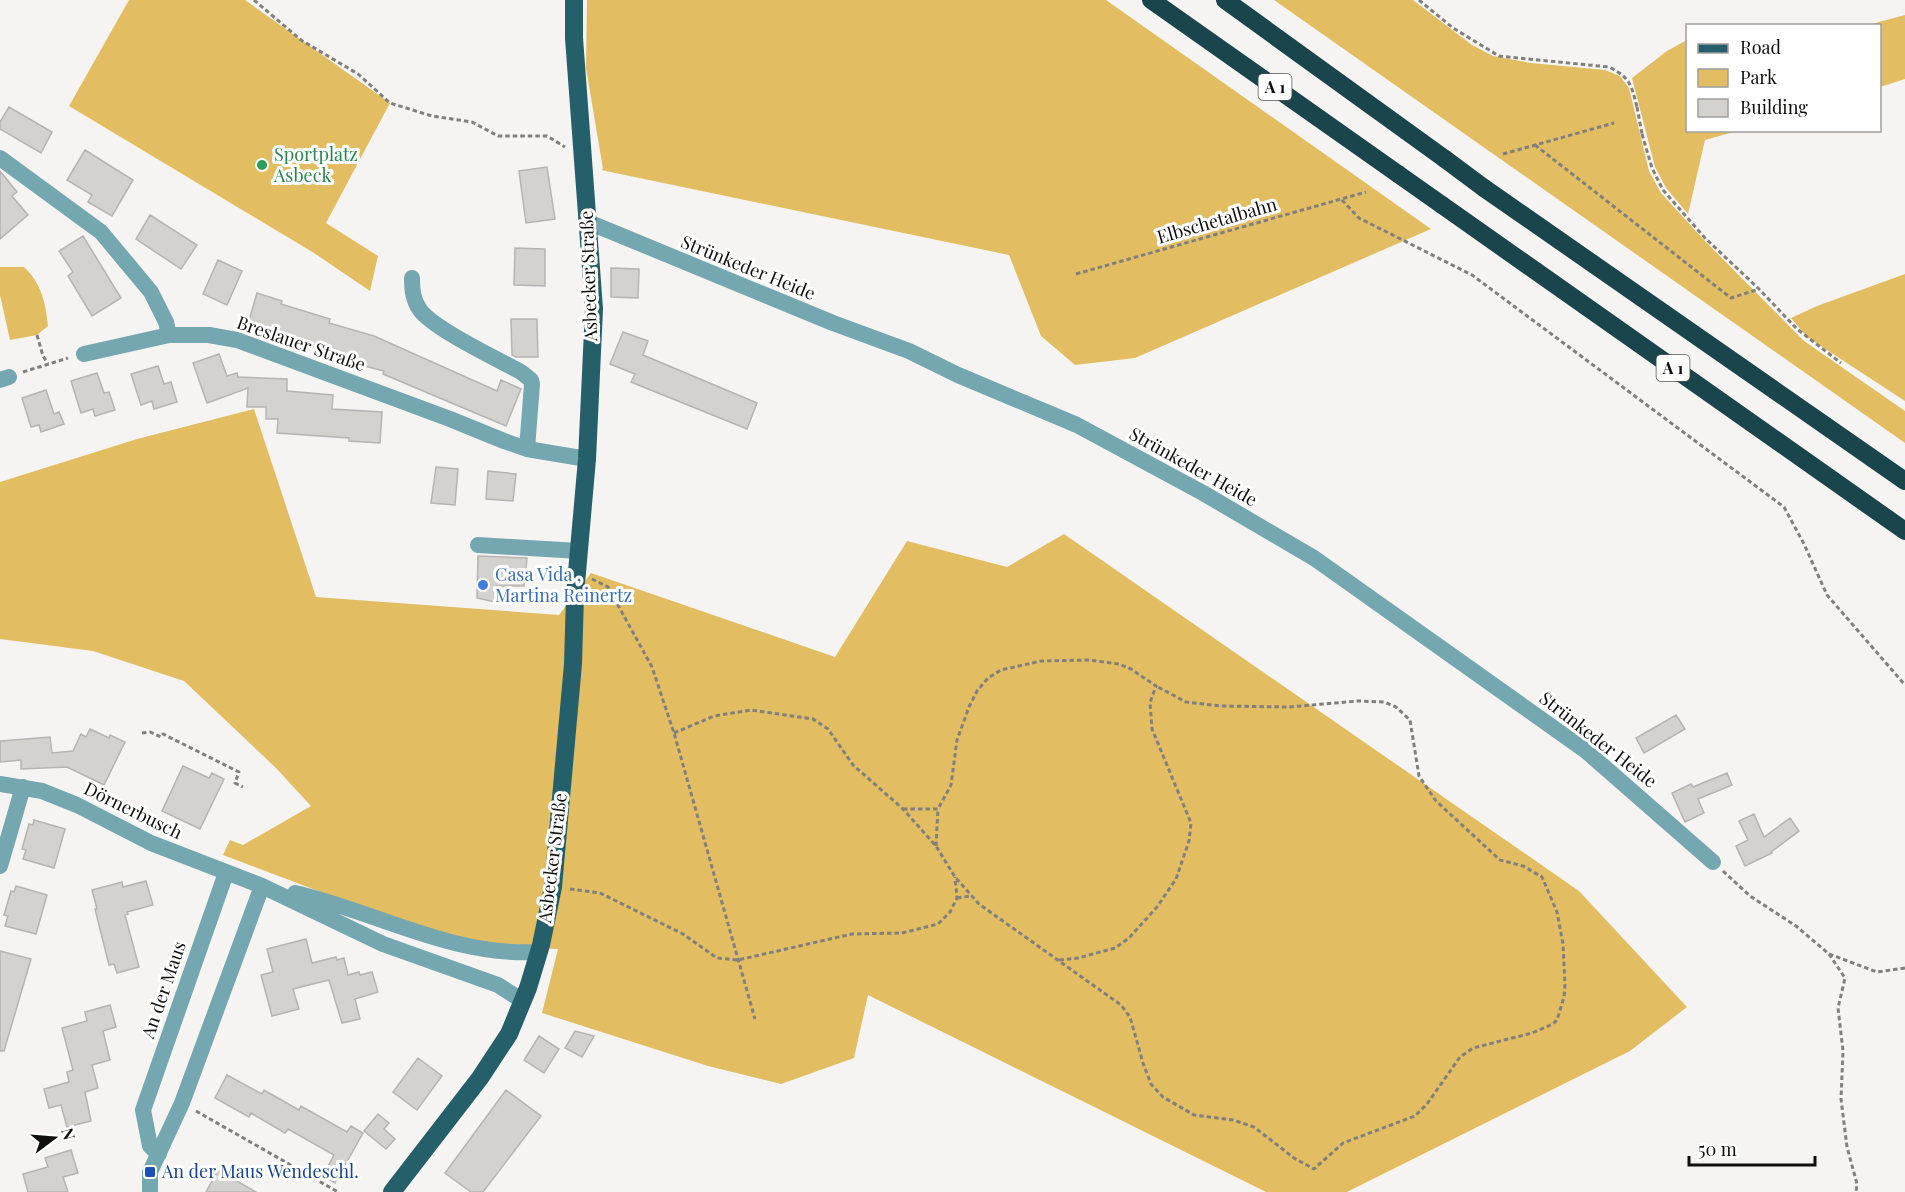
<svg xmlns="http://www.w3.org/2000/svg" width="1905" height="1192" font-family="'Playfair Display',serif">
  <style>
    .green { fill: #e3bd62 }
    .building { fill: #d3d2cf; stroke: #b5b4b2; stroke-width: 1.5 }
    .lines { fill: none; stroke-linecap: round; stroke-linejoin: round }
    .path { stroke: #81807f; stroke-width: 3; stroke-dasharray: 4.5 3; stroke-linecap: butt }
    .minor { stroke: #75a7b0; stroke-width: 16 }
    .major { stroke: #25606a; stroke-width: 18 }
    .highway { stroke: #1a454c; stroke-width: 18 }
    .path-bridge { stroke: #81807f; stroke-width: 3; stroke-dasharray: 4.5 3; stroke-linecap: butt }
    .highway-bridge { stroke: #1a454c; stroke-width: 18 }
    .leisure-dot { fill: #2e9e5b; stroke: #fff; stroke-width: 2 }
    .shop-dot { fill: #3f7fe0; stroke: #fff; stroke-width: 2 }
    .transit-dot { fill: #1a4fb4; stroke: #fff; stroke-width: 2 }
    .labels { text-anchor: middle; stroke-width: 6; stroke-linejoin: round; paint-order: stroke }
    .shield { fill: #fff; stroke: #575756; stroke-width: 1.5 }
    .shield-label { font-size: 16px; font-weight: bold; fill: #0f0f0e }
    .leisure-label { font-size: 18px; fill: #27864d; stroke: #fff; text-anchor: start }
    .street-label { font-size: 18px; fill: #0f0f0e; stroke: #fff }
    .shop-label { font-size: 18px; fill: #366cbe; stroke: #fff; text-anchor: start }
    .transit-label { font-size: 18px; fill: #164399; stroke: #fff; text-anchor: start }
  </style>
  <rect width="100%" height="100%" fill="#f6f4f2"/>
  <!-- green -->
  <path class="green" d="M129,0h116l145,103 -64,120 52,33 -8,35 -56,-38 -245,-147z
    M587,0h519l325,229 -296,129 -60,7 -34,-29 -32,-81 -408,-85 2,-1 -17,-101z
    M1274,0h139l59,45 21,11 38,7 74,7 15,6 9,12 20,83 12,22 44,48 99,100 101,70v32z
    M1905,15v64l-25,8v-61l-12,-1z
    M1687,40l1,90 49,1 -32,9 -17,74 -22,-26 -11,-21 -23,-89 35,-27z
    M0,267h24c17,15 22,37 24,59l-11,9 -27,5 -10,-45z
    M1905,274v127l-98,-64 -16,-19 26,-12z
    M254,409l62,188 243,18 32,-42 244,84 72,-116 100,26 57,-33 515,357 108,116 -57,44 -283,141h-81l-398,-197 -14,63 -73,26 -73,-18 -166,-53 16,-64 -80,-3 -91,-29 -164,-62 7,-15 13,5 68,-39 -35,-38 -92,-87 -91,-30 -93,-12v-157l137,-43z"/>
  <!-- building -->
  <path class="building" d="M9,107l43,25 -11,21 -41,-24v-7z
    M85,150l48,30 -21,36 -24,-14 4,-7 -25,-15z
    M547,167l8,52 -29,4 -7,-52z
    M0,171l17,21 -5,4 16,19 -28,24z
    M150,215l47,30 -16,24 -45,-30z
    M83,236l38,62 -29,18 -24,-40 5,-4 -14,-21z
    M515,248l30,1v37l-31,-1z
    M218,260l24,11 -15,34 -24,-11z
    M611,268l28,1 -1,29 -27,-1z
    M257,293l25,8 -1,3 49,15 -1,4 45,13 123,55 4,-11 20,9 -15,37 -123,-52 1,-3 -43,-11 1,-5 -48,-14 1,-2 -47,-15z
    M511,319h26l1,38h-22l-4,-2z
    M623,332l25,9 -5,14 114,48 -10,26 -116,-47 4,-8 -25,-10z
    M219,354l8,22 10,-3 1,4 49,2v12l46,4 -1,14 50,3 -2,31 -31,-2v-3l-72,-5 1,-14h-12v-12h-19l1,-19 -41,15 -14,-40z
    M158,366l6,18 7,-2 6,20 -23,7 -2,-8 -11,4 -10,-31z
    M97,373l7,20 5,-1 6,18 -20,6 -2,-7 -12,4 -10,-32z
    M46,390l8,24 5,-2 5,12 -23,8 -2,-7 -8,2 -9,-29z
    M436,467l22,2 -3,36 -24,-2z
    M488,471l28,3 -3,27 -27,-2z
    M478,556l49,2 -3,28h-28l-1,16 -18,-4z
    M1676,715l9,14 -41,24 -8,-15z
    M90,729l19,9 1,-3 15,7 -21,43 -37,-18 -46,2v-9l-21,2v-21l50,-4 2,16 21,-2 8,-17 5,3z
    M183,766l26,12 3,-5 12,6 -24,50 -38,-18z
    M1727,773l5,12 -34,14 6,14 -19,9 -13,-29 19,-9 2,3z
    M1754,814l10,23 26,-19 9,13 -28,21 1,1 -27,13 -9,-20 12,-6 -9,-19z
    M34,820l31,9 -11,39 -31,-9 3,-9 -4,-1 7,-25 4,1z
    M146,881l7,24 -26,7 1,2 -3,1 14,52 -22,6 -3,-9 -5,1 -14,-56h2l-5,-19 30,-8 1,5z
    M16,886l31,9 -11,39 -31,-8 3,-10 -4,-1 7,-24 3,1z
    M306,939l6,24 24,-6 1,3 7,-2 4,17 11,-3 1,3 12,-3 6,20 -23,7 5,20 -18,4 -13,-43 -36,9 6,20 -27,7 -11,-41 12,-3 -6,-23z
    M0,951l31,8 -27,92h-4z
    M110,1005l6,22 -13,4 7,29 -18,5 6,23 -13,4 6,29 -24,6 -6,-22 -12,3 -5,-19 25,-7 -2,-10 6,-2 -11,-42 25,-7 -2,-9z
    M575,1031l19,5 -12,21 -17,-9z
    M539,1036l20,13 -15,24 -20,-13z
    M418,1058l24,18 -25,34 -24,-18z
    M227,1075l35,19 2,-4 35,20 2,-4 46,26 4,-6 12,7 -28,50 -12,-7 11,-21 -46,-26 -3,4 -34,-20 -2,4 -34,-19z
    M506,1090l35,26 -58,76h-12l-26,-19z
    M378,1114l11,9 -5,6 11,10 -9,10 -22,-18z
    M71,1150l7,23 -15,4 5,15h-40l-5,-18 25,-7 -3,-9z
    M218,1170l38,22h-50z"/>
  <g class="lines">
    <!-- path -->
    <path class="path" d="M254,0l47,40 57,34 32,29 42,13 40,6 26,14h49l18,11
      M1419,0l34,28 46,28 110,11c22,11 22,18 28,40
      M1642,134l10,34 11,22 42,48 54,51 38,40 44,34
      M1535,145l196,153 28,-9
      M1503,154l111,-31
      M1342,200l17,18 113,57 312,232 20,37 23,51 78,90
      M1076,274l290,-82
      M37,335l6,21 5,8
      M23,372l45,-14
      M592,579l16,8 44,80 22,66 81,286
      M142,733l8,-1 11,5 2,-3 76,38 -4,11 8,4
      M674,733l40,-17 37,-6 62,9 15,10 25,36 50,44 33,37 19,31 24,27 142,101 9,12 13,46 8,21 12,13 31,18 39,5 21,7 40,31 20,11 29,-26 72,-27 12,-12 33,-47 13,-9 59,-15 21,-9 4,-4 7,-23 1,-12 -2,-41 -6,-32 -15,-35 -19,-11 -23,-6 -64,-59 -17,-25 -9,-56 -14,-13 -12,-5 -26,-1 -69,6 -68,-1 -35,-4 -30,-16
      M903,809h35l13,-24 6,-45 12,-33 8,-16 11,-13 13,-8 40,-9 48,-1 30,4 12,5 25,17 -6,17 2,26 39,94 -2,18 -13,38 -19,28 -28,31 -14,10 -37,10 -19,2
      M936,846l2,-37
      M1723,871l27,25 46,30 33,28 48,18 28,-4
      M570,889l30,4 83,41 34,24 21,2 114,-26 50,-1 36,-9 12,-12 7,-14 -2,-21
      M957,898l13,-2
      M1829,954l16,24 -7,30 5,43 -2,48 6,48 10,37 -1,8
      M196,1111l142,81"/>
    <!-- minor -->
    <path class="minor" d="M0,158l101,74 50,60 15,30 3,13h40l28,5 213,79 54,22 23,8 60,10
      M588,222l245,101 76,28 49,24 119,50 126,68 111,65 272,193 127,111
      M412,278c0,12 1,22 8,32 14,19 77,49 101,62l10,8 1,4 -5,65
      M84,354l85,-19
      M0,380l9,-3
      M478,545l101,6
      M0,784l42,7 35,14 74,38 111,43 121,58 115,41 25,16
      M0,866l23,-79
      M295,893c82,19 157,64 244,59
      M159,1154l-9,-8 -7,-36 83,-237
      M150,1192v-20l32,-69 80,-217"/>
    <!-- major -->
    <path class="major" d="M392,1192l88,-114 29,-44 19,-46 13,-43 12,-58 20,-223 2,-69 12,-136 7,-150 -20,-271v-38"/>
    <!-- highway -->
    <path class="highway" d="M1151,0l247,174
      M1225,0l220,159
      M1484,188l421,293
      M1442,205l463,326"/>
    <!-- path-bridge -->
    <path class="path-bridge" d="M1637,107l5,27"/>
    <!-- highway-bridge -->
    <path class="highway-bridge" d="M1445,159l39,29
      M1398,174l44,31"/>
  </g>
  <!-- markers -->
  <circle class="leisure-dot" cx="262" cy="165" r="6"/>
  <circle class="shop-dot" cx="483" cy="585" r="6"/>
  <rect class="transit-dot" x="144" y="1166" width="12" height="12" rx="3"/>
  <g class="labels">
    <!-- shield labels -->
    <g class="shield">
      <rect x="1258.5" y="74" width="33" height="26" rx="4.5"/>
      <rect x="1656.5" y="355" width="33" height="26" rx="4.5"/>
    </g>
    <g class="shield-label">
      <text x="1275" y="93">A 1</text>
      <text x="1673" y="374">A 1</text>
    </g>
    <!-- leisure labels -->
    <g class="leisure-label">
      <text x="274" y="161">Sportplatz<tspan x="274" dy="21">Asbeck</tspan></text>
    </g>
    <!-- street labels -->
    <g class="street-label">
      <text transform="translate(1217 221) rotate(-16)" y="6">Elbschetalbahn</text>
      <text transform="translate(748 268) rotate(22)" y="6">Strünkeder Heide</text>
      <text transform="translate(589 276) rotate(-92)" y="6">Asbecker Straße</text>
      <text transform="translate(301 344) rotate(19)" y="6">Breslauer Straße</text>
      <text transform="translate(1193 467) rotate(29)" y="6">Strünkeder Heide</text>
      <text transform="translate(1598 740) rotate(38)" y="6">Strünkeder Heide</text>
      <text transform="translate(133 811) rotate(26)" y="6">Dörnerbusch</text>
      <text transform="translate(553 858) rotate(-83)" y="6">Asbecker Straße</text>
      <text transform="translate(164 990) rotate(-71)" y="6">An der Maus</text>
    </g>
    <!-- shop labels -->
    <g class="shop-label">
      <text x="495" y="581">Casa Vida ,<tspan x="495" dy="21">Martina Reinertz</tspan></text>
    </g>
    <!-- transit labels -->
    <g class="transit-label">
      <text x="162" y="1178">An der Maus Wendeschl.</text>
    </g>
  </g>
  <!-- legend -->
  <rect x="1686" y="24" width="195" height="108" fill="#ffffff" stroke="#9f9f9f" stroke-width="1.5"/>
  <rect x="1698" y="44" width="30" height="9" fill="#25606a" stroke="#9f9f9f" stroke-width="1.5"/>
  <text x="1740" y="54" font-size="18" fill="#0f0f0e">Road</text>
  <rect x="1698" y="69" width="30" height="18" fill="#e3bd62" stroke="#9f9f9f" stroke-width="1.5"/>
  <text x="1740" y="84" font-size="18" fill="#0f0f0e">Park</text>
  <rect x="1698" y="99" width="30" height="18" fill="#d3d2cf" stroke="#9f9f9f" stroke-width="1.5"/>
  <text x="1740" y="114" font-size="18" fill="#0f0f0e">Building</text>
  <!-- north arrow -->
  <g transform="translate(54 1138) rotate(74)" stroke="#ffffff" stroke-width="4.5" paint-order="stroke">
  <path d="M0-4.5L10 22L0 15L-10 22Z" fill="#0f0f0e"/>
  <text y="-9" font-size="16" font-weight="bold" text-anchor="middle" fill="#0f0f0e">N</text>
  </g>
  <!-- scale -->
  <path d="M1689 1156v9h126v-9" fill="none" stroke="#0f0f0e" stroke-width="3"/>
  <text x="1698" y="1156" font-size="18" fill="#0f0f0e" stroke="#ffffff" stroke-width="4.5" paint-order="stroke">50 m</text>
</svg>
